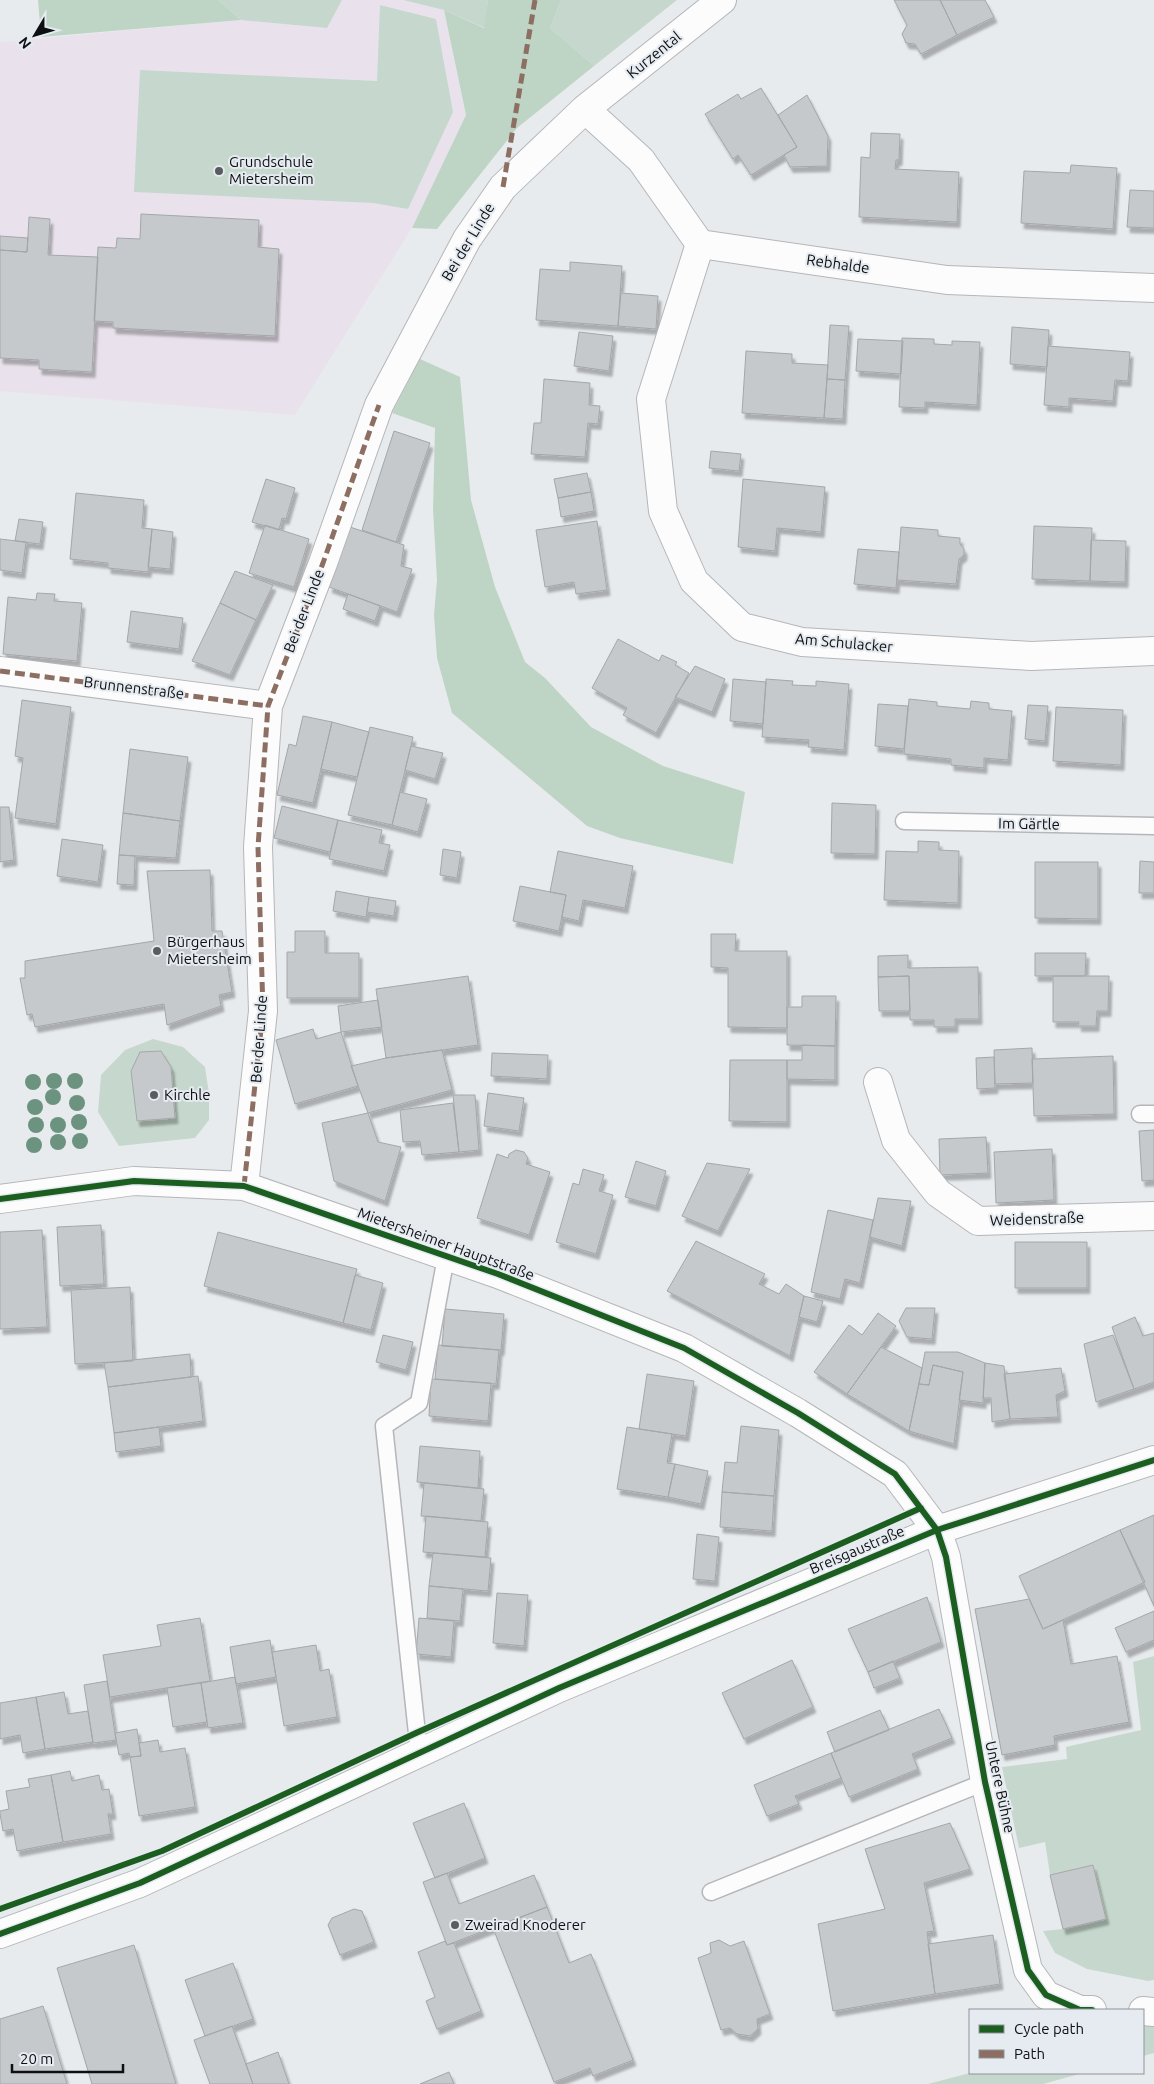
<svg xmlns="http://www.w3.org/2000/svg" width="1154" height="2084" font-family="Ubuntu,sans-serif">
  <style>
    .education { fill: #e9e2ed }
    .green { fill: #c6d8cd }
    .forest { fill: #bed5c6 }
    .building { fill: #c6c9cb; stroke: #a4a7a9; filter: url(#shadow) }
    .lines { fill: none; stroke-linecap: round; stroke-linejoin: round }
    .service-casing { stroke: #b4b6b9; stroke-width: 19 }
    .minor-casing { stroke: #b4b6b9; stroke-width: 30 }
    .service { stroke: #fcfcfc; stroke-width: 16 }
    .minor { stroke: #fcfcfc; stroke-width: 28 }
    .quiet { stroke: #8d6e63; stroke-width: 5; stroke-dasharray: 10 5; stroke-linecap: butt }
    .cycleway-casing { stroke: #e5ebf1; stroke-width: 9 }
    .cycleway { stroke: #1b5e20; stroke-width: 6 }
    .tree { fill: #6b9380 }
    .poi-dot { fill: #5a5c5e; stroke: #e5ebf1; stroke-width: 2 }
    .labels { text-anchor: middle; stroke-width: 4; stroke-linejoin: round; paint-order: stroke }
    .street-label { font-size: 15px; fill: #0d0f11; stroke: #e5ebf1 }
    .poi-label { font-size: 15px; fill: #0d0f11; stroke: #e5ebf1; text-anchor: start }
  </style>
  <defs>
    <filter id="shadow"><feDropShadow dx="3" dy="5.5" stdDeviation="1" flood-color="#0004"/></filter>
  </defs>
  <rect width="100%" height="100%" fill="#e8ebee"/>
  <!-- education -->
  <path class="education" d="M342,0h61l41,10 22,105 -54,113 -117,187 -295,-24v-349l241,-22 85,8z"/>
  <!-- green -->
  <path class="green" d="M218,0h124l-15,28 -86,-8z
    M403,0h85l-3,28 -41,-18z
    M561,0h116l-83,66 -44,-38z
    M380,5l56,14 17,93 -45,97 -35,-6 -239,-11 6,-122 237,11z
    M153,1039l30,8 22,20 4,26v27l-14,18 -76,8 -21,-34 3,-37 24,-25z
    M1154,1656v324l-6,1 -61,-12 -32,-16 -12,-22 20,-2 42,-10 -12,-54 -43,10 -5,-33 -26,6 -17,-81 65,-8 -1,-12 75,-17 -8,-68z
    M1154,2022v31l-11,3v-31z
    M970,2073h113l-40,11h-115z"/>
  <!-- forest -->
  <path class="forest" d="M38,0h180l23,20 -200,17z
    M488,0h73l-11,28 44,38 -77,62 -80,101 -25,-1 54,-113 -22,-105 40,18z
    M420,359l40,18 11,123 24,87 30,75 20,16 46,49 72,39 82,26 -12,72 -113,-26 -33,-12 -135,-113 -15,-55 -3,-43 3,-35 -4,-71 2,-81 -43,-15z"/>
  <!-- building -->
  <path class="building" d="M894,0h46l17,35 -36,19 -6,-10 -9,-1 -4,-9 5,-9z
    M940,0h45l9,17 -37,18z
    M761,88l36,59 -46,28 -13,-20 -5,4 -28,-45 33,-20 3,5z
    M807,95l21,41 -1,30 -37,1 -6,-12 13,-8 -19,-32z
    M871,133l29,1 -1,26h-3l-1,9 64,3 -2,50 -98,-5 2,-60 9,1z
    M1071,165l46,3 -4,61 -92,-6 3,-52 46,2z
    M1130,190l24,1v37l-27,-1z
    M141,214l118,6 -1,27 21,2 -4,87 -162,-8v-6l-19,-1 4,-74 18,1 1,-10 23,1z
    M29,217l21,2 -2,36 50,2 -6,115 -53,-3v-9l-39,-2v-108l27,2z
    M0,236l28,2 -1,14 -27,-2z
    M570,262l52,4 -4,60 -82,-6 4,-51 30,2z
    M621,293l37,3 -2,33 -38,-3z
    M830,325l19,1 -4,54 -18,-1z
    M1012,327l37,3 -2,37 -37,-3z
    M579,332l34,4 -4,35 -35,-5z
    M902,338l32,1v5l18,1v-4l28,1 -3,63 -52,-3v6l-26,-1z
    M858,339l45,2 -2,33 -45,-3z
    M1048,346l82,6 -2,29 -13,-1 -2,21 -44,-3v9l-25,-2z
    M746,351l46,3v9l36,2 -4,53 -82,-5z
    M544,379l46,4 -1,22 11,1 -2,18 -10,-1 -3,34 -54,-3 3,-31h7z
    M827,379l18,1 -2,39 -19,-1z
    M394,431l36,12 -34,99 -34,-12z
    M711,451l30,3 -2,17 -30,-3z
    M587,473l4,19 -33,6 -4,-19z
    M266,479l29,9 -9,31 -4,-1 -3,12 -27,-8z
    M743,479l82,8 -4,45 -44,-4 -2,23 -37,-4z
    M591,492l3,19 -33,6 -3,-19z
    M76,493l68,7 -2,28 10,1 -4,43 -40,-4v-5l-38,-4z
    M19,519l24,3 -3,22 -25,-3z
    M597,521l10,69 -31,4 -2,-12 -29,5 -9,-57z
    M265,525l44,14 -15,48 -45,-14z
    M1034,526l58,2 -2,53 -58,-2z
    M350,527l54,18 -3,21 11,3 -15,43 -68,-25z
    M901,527l37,3v6l22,2v6l4,5v6l-5,4 -3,25 -59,-4z
    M152,529l21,3 -3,37 -22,-2z
    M0,539l26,3 -4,31 -22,-3z
    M1091,540l35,1 -1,41 -35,-1z
    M858,549l41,3 -3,36 -42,-4z
    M235,571l38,14 -17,35 -36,-17z
    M37,593l18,1 -1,7 28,2 -5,58 -74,-7 5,-57 28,3z
    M348,594l32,12 -5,15 -32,-12z
    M220,603l36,17 -26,55 -38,-14z
    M131,611l52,7 -4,31 -52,-7z
    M618,639l41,22 3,-6 15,7 -2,3 14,8 -33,60 -33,-18 4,-7 -35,-20z
    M695,666l30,13 -13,33 -37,-15z
    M733,679l33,3 -3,42 -33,-3z
    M766,679l27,2 -1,4 24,1v-5l33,3 -5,66 -36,-3 1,-7 -47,-3z
    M909,699l28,3v4l33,3 1,-8 18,2v6l23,2 -4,49 -24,-2v10l-33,-3v-6l-47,-5z
    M22,700l49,7 -15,117 -41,-6 8,-60 -8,-2z
    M878,704l30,2 -4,43 -29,-3z
    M1028,705l20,1 -3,35 -20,-2z
    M1056,707l67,3 -2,55 -68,-4z
    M303,716l29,6 -19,81 -36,-8 12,-51 7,2z
    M332,722l37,10 -12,45 -36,-8z
    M370,727l43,10 -21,88 -44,-10z
    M411,746l32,7 -8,26 -30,-9z
    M130,749l58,8 -8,64 -57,-8z
    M400,792l27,7 -9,33 -26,-7z
    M832,803l44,2 -1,49 -44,-1z
    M282,806l56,14 -8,32 -56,-14z
    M0,807h9l5,53 -14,2z
    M123,813l57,8 -4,37 -57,-3z
    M338,820l44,10 -3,13 11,2 -6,26 -55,-12z
    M62,839l41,6 -5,37 -41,-6z
    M918,841l21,1v8l20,1 -1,52 -74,-3 2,-49 32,1z
    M443,849l18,3 -4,26 -17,-3z
    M558,851l75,15 -8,42 -42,-8 -4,21 -17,-4 4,-22 -16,-3z
    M119,855l16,1 -1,29 -17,-1z
    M1140,861l14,1v31h-15z
    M1035,862h63v57l-63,-1z
    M210,870l2,61h10l10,61 -13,3 2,11 -54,19 -3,-21 -129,23 -3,-13 -5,1 -7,-37h5v-17l129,-20 -7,-70z
    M520,886l46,9 -7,36 -46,-10z
    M336,891l33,6 -3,20 -33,-6z
    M369,897l27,4 -2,15 -27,-4z
    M295,931h30v22h34v45h-72v-46h8z
    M711,934h25l-1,17h52v77l-59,-1v-59l-17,-1z
    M1035,953h51l-1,23h-50z
    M908,955v13l70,-1 1,52h-24v8h-21v-7h-24l-1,-44 -31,1v-21z
    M468,976l10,69 -92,13 -10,-69z
    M909,976l1,35h-31l-1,-34z
    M1053,976h56l-1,35h-11l-1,15h-18l1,-4h-26z
    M802,996h34l-1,50 -48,-1v-38h15z
    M378,1000l4,27 -41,5 -3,-26z
    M313,1029l3,10 25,-7 17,54 -63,18 -19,-64z
    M802,1045l33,1v34l-48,-1v-19h15z
    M1032,1048l1,35 -38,1 -1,-34z
    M442,1050l10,40 -84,23 -17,-47 35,-8z
    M161,1051l10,16 4,51 -38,3 -6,-50 9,-19z
    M492,1053l56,2 -1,24 -56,-3z
    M1113,1056l1,58 -80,2 -2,-57z
    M994,1057l1,31 -18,1 -1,-31z
    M730,1060h57v62l-58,-1z
    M488,1093l36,5 -5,33 -35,-5z
    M453,1095h22l4,55 -20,2z
    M453,1103l6,49 -37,3 -2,-14 -17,1 -3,-32z
    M368,1113l10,29 23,5 -16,54 -51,-20 -12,-58z
    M1154,1130v50l-12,1 -3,-50z
    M986,1137l2,36 -48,2 -1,-36z
    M1052,1149l2,51 -58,3 -2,-51z
    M516,1150l8,2 4,6 -2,6 24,8 -21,63 -52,-17 20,-64 11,4 1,-4z
    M636,1161l30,10 -10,35 -31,-9z
    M707,1163l43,6 -32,62 -36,-15z
    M583,1169l21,6 -5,16 14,4 -17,59 -40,-12 17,-59 6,2z
    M878,1198l33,3 -9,45 -32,-9z
    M828,1210l45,10 -13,63 -15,-4 -5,20 -29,-7z
    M101,1225l3,59 -44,2 -3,-59z
    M42,1230l5,97 -47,2v-97z
    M218,1232l139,37 -14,54 -139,-37z
    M696,1241l69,33 -6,10 20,10 7,-10 18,12 -14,60 -123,-65z
    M1015,1242h72v46h-72z
    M355,1275l28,8 -12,47 -28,-7z
    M130,1287l3,74 -58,3 -4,-74z
    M804,1296l19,5 -6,21 -18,-5z
    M906,1308h29l-3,31 -25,-2 -8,-16z
    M445,1309l59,5 -3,36 -59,-4z
    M878,1313l18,13 -49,68 -33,-22 35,-47 13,10z
    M1135,1317l8,19 11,-3v49l-20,7 -22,-62z
    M383,1335l30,7 -7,28 -30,-8z
    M1113,1335l21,54 -38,13 -12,-58z
    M438,1345l61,5 -3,34 -61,-5z
    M881,1347l41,21 -13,63 -62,-37z
    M925,1352h33l27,11 -2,40 -24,-3 4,-28 -30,-7 -4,20 -10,-1z
    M190,1354l1,23 -83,10 -4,-24z
    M985,1363l19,3 6,53 -18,3 -1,-24h-8z
    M933,1365l30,7 -9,72 -45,-13 10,-47 10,1z
    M1061,1368l4,23 -9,4 2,22 -48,2 -6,-45z
    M647,1374l47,7 -8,55 -47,-7z
    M198,1376l5,45 -89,12 -6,-46z
    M431,1379l60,4 -3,38 -59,-5z
    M741,1426l38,4 -5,66 -52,-4 3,-30 12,1z
    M159,1427l2,19 -45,6 -2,-19z
    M627,1427l45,7 -5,29 8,1 -7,33 -51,-8z
    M420,1446l60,5 -2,37 -61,-6z
    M675,1464l33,7 -7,33 -33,-7z
    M424,1483l60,6 -3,32 -60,-5z
    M722,1492l52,4 -2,35 -52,-4z
    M1154,1515v91l-34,-76z
    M426,1516l62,6 -3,35 -62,-5z
    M1120,1530l25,52 -102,47 -24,-53z
    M697,1534l22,3 -4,44 -22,-2z
    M433,1553l58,5 -3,33 -59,-5z
    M429,1586l34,3 -3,32 -33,-3z
    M497,1593l31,2 -4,51 -31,-3z
    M927,1597l14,45 -73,30 -20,-43z
    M1029,1599l14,30 20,-9 8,44 46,-8 12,66 -75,14 1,9 -53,10 -27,-146z
    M1154,1611v29l-28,12 -11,-24z
    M200,1618l10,63 -100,16 -7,-42 58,-9 -4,-21z
    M419,1618l35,3 -3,36 -35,-3z
    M270,1640l6,37 -40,7 -6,-37z
    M316,1645l4,26 9,-2 8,48 -53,9 -12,-74z
    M792,1660l21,47 -69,32 -22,-46z
    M893,1661l7,17 -26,10 -6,-16z
    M235,1677l8,46 -35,5 -7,-45z
    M107,1681l9,59 -23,3 -9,-58z
    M201,1683l6,39 -34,5 -6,-39z
    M64,1692l4,22 20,-3 5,31 -48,7 -9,-52z
    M36,1697l9,52 -22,4 -3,-18 -20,4v-36z
    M939,1709l13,29 -40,16 6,15 -69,28 -18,-44z
    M880,1710l9,20 -54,22 -8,-20z
    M137,1729l4,27 -11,1 -1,-4 -10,2 -4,-22z
    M158,1740l2,12 25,-4 10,59 -56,9 -9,-59 11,-1 -2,-13z
    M831,1753l10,25 -46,18 4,8 -32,12 -13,-31z
    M70,1771l2,10 27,-6 3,15 7,-1 4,25h-5l3,20 -48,8 -12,-67z
    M51,1775l12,67 -46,9 -4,-22 -10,2 -3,-17v-3l9,-2 -3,-18 24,-4 -2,-8z
    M464,1803l21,55 -50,20 -22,-55z
    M950,1823l20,46 -46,14 10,48 -7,1 8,62 -102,17 -15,-87 67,-15 -20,-60z
    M1093,1865l13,54 -43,10 -13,-54z
    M447,1873l12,31 75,-29 13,32 -100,38 -24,-63z
    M547,1907l22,56 22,-9 42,106 -40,16 -3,-8 -36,14 -61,-154z
    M354,1909l8,2 12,31 -34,13 -12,-30 4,-7z
    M993,1935l7,49 -65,10 -7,-50z
    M719,1940l11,6 14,-5 26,73 -13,5 1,10 -8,7 -13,-2 -7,-6 -9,2 -23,-72 13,-5 -1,-10z
    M445,1941l2,4 7,-2 27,68 -44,18 -11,-28 9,-4 -17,-45z
    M134,1945l42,139h-84l-35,-116z
    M233,1963l20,56 -48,17 -20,-56z
    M43,2006l24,78h-67v-65z
    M232,2026l21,58h-43l-16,-44z
    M278,2052l11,32h-36l-7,-20z
    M449,2072l5,12h-34z"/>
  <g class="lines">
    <!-- service casing -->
    <g class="service-casing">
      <path id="service" d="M904,821l250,5
        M1140,1114h14
        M419,1752l-35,-326 35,-23 27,-146
        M711,1892l274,-110"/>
    </g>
    <!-- minor casing -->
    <g class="minor-casing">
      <path id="minor" d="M585,109l56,51 59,84 247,36 207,8
        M700,244l-49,155 12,112 31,70 48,46 60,15 229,14 123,-5
        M0,671l268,35
        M878,1082l18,58 42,53 40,28 176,-5
        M244,1186l19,-175 -5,-164 10,-141 55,-143 56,-158 88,-166 36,-52 82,-78 137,-109
        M0,1199l134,-18 110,5 254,88 186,74 114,65 97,61 42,56 9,27 39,225 43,188 18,25 34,15h12
        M0,1934l140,-51 419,-195 378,-158 217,-70
        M1143,2011l11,1"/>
    </g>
    <!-- service -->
    <use href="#service" class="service"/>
    <!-- minor -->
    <use href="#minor" class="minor"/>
    <!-- quiet -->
    <path class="quiet" d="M503,187l32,-187
      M0,671l268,35
      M244,1186l19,-175 -5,-164 10,-141 55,-143 56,-158"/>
    <!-- cycleway casing -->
    <g class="cycleway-casing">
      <path id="cycleway" d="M0,1199l134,-18 110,5 254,88 186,74 114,65 97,61 42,56 9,27 39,225 43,188 18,25 34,15h12
        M0,1909l162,-58 254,-118 505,-225
        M0,1934l140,-51 419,-195 378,-158 217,-70"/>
    </g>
    <!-- cycleway -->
    <use href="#cycleway" class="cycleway"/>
  </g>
  <!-- trees -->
  <g class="tree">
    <circle cx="54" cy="1081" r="8"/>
    <circle cx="75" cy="1081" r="8"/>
    <circle cx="33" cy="1082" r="8"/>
    <circle cx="53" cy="1097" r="8"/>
    <circle cx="77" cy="1103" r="8"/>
    <circle cx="35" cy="1107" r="8"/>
    <circle cx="79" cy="1122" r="8"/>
    <circle cx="36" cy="1125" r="8"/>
    <circle cx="58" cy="1125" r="8"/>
    <circle cx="80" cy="1141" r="8"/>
    <circle cx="58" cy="1142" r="8"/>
    <circle cx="34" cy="1145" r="8"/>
  </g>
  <!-- markers -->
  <g class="poi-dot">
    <circle cx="219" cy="171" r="5"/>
    <circle cx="157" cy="951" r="5"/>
    <circle cx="154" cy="1095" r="5"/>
    <circle cx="455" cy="1925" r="5"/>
  </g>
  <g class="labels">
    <!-- street labels -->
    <g class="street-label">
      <text transform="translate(654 55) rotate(-39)" y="5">Kurzental</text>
      <text transform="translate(468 242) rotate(-59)" y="5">Bei der Linde</text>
      <text transform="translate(838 264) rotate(8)" y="5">Rebhalde</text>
      <text transform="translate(304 611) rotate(-69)" y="5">Bei der Linde</text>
      <text transform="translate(844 643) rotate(5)" y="5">Am Schulacker</text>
      <text transform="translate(134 688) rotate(7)" y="5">Brunnenstraße</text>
      <text transform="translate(1029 824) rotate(1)" y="5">Im Gärtle</text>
      <text transform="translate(259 1039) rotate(-86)" y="5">Bei der Linde</text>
      <text transform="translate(1037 1219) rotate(-2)" y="5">Weidenstraße</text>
      <text transform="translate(446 1244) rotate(20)" y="5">Mietersheimer Hauptstraße</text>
      <text transform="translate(857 1550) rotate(-23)" y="5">Breisgaustraße</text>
      <text transform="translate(1000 1787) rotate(78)" y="5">Untere Bühne</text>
    </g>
    <!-- poi labels -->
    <g class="poi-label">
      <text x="229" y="167">Grundschule<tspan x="229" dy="17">Mietersheim</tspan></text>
      <text x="167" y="947">Bürgerhaus<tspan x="167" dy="17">Mietersheim</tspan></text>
      <text x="164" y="1100">Kirchle</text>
      <text x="465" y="1930">Zweirad Knoderer</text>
    </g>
  </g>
  <!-- legend -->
  <rect x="969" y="2009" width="175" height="65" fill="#e5ebf1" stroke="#8f9397"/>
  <rect x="979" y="2025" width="25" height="8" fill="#1b5e20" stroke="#8f9397"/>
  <text x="1014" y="2034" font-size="15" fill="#0d0f11">Cycle path</text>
  <rect x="979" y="2050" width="25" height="8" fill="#8d6e63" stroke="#8f9397"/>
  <text x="1014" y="2059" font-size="15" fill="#0d0f11">Path</text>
  <!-- north arrow -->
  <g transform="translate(35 35) rotate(232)" stroke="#e5ebf1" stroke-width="4" paint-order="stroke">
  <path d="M0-4L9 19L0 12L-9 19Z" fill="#0d0f11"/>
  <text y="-8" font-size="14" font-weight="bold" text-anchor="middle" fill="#0d0f11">N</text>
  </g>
  <!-- scale -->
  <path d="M12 2064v8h111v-8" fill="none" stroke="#0d0f11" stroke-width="2.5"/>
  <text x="20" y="2064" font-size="15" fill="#0d0f11" stroke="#e5ebf1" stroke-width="4" paint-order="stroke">20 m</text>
</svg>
